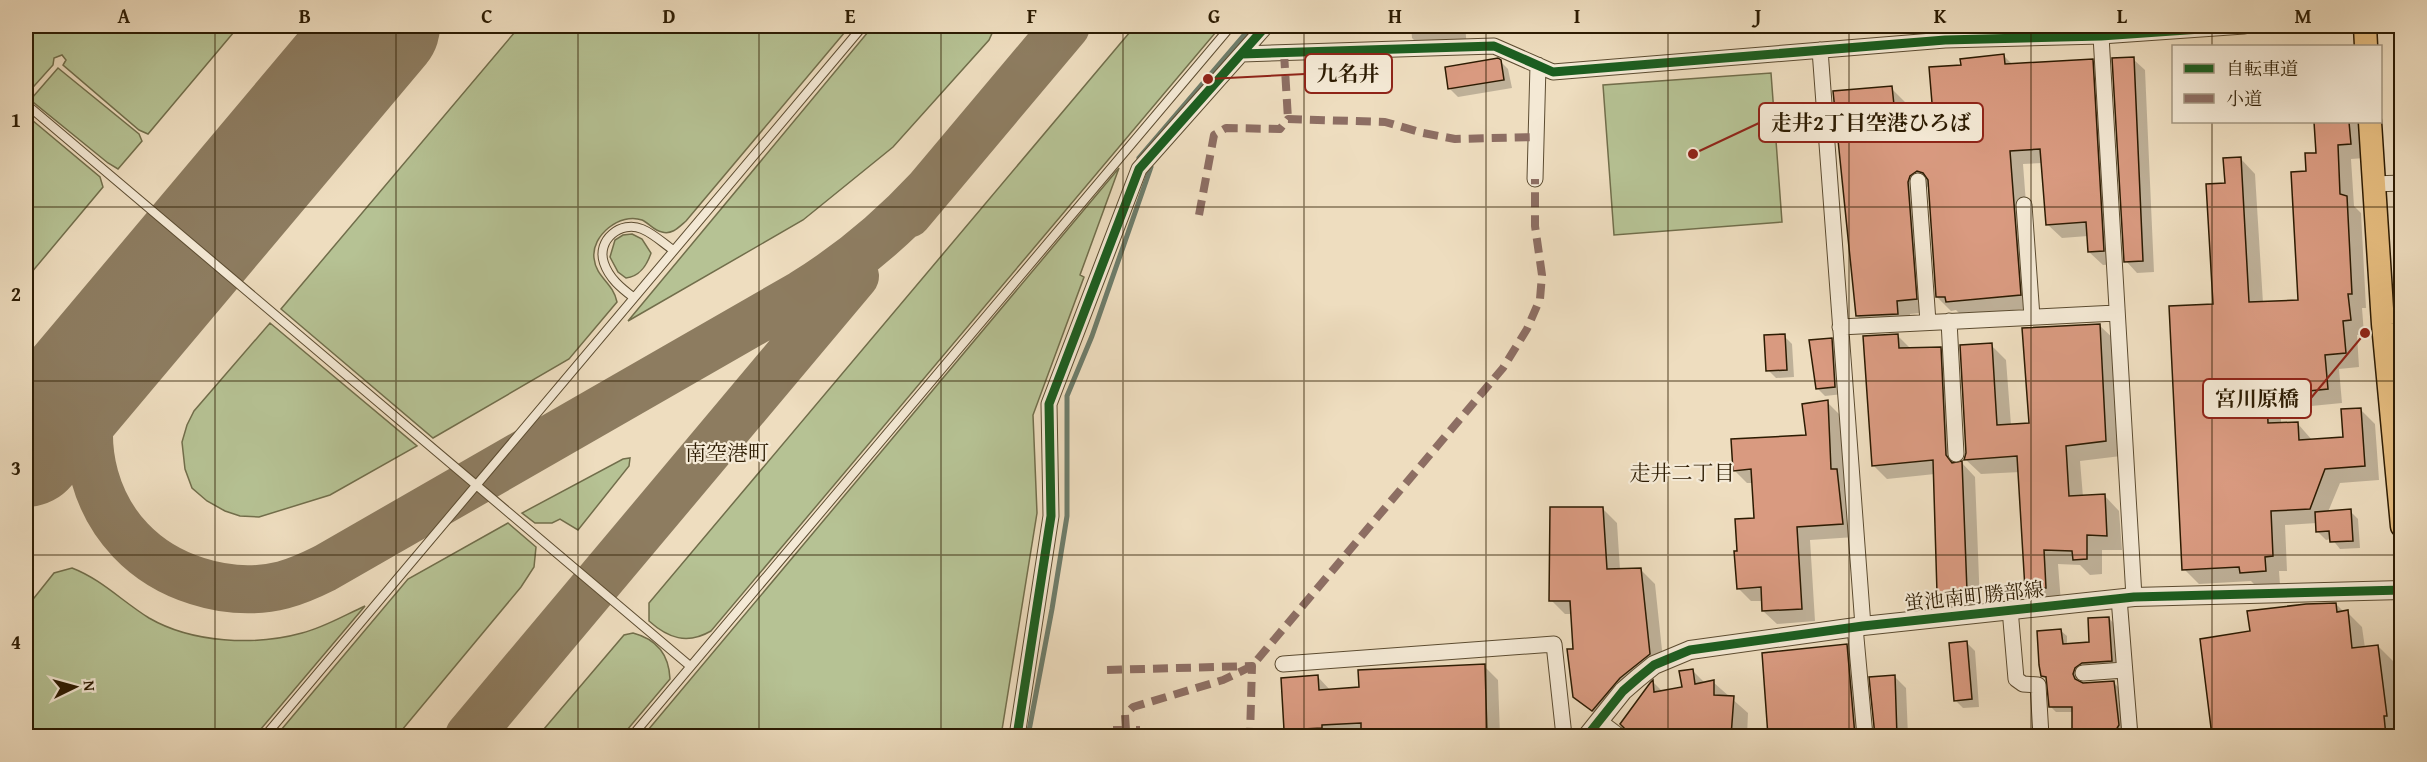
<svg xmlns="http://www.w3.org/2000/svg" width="2427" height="762" font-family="'Gentium Book Plus','Noto Serif JP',serif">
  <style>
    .green { fill: #b6c294; stroke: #716e4b; stroke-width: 1.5 }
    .shadow { fill: #0003 }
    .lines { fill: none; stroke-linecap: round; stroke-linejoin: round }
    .stream { stroke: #6d7c6a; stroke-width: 5 }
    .taxiway { stroke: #8d7c60; stroke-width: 48 }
    .runway { stroke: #8d7c60; stroke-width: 118 }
    .building { fill: #d99a80; stroke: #2c1b02; stroke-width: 1.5 }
    .service-casing { stroke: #5c4c31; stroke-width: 10 }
    .minor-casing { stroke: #5c4c31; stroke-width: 17 }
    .tertiary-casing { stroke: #5c4c31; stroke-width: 20 }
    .primary-casing { stroke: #2c1b02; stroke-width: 25 }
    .service { stroke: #f4e9d5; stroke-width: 8 }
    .minor { stroke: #f4e9d5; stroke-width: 15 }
    .tertiary { stroke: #f4e9d5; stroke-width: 18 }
    .primary { stroke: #e7be80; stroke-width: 22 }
    .quiet { stroke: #8d6e63; stroke-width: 8; stroke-dasharray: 15 8; stroke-linecap: butt }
    .cycleway-casing { stroke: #f4e9d5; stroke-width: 13 }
    .cycleway { stroke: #1b5e20; stroke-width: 9 }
    .grid { fill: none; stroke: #2c1b02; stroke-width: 1.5; stroke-opacity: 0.55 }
    .labels { text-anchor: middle; stroke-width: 4.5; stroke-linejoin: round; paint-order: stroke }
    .street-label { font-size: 20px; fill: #2c1b02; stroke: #f4e9d5 }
    .neighbourhood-label { font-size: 21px; fill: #2c1b02; stroke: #f4e9d5 }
    .leader { fill: none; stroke: #8f2418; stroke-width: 2 }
    .callout-dot { fill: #8f2418; stroke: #f4e9d5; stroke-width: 2 }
    .callout { fill: #f4e9d5; stroke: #8f2418; stroke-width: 2 }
    .callout-label { font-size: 21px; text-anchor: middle; font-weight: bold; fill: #2c1b02 }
    .neatline { fill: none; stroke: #2c1b02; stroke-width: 2 }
    .grid-label { font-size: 20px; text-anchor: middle; font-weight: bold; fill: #2c1b02 }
  </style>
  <rect width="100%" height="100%" fill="#eeddbf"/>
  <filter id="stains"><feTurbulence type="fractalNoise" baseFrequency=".00333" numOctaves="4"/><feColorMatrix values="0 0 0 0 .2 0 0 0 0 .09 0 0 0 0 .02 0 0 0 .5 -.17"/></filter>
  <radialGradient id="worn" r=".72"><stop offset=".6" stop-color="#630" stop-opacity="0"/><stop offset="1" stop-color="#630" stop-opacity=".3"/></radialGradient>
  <!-- green -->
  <path class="green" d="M26,26h213l-91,108 -9,-4 -76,-65 3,-5 -4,-5 -8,3 -1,7 -27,30z
    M520,26h330l-164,195c-7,6 -14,14 -24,11 -8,-1 -13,-9 -20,-12 -22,-8 -51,16 -48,38 2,20 19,24 23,44l-48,57 -136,79 -152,-129z
    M873,26h120v5l-4,9 -96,107 -90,73 -175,101z
    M1135,26h86l-510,605c-24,14 -43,7 -62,-10v-18z
    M58,68l81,66 3,7 -24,28 -10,-6 -75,-61 -1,-4z
    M1771,73l11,149 -168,13 -11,-150z
    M26,115l74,62 3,10 -77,92z
    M1119,168l-39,107 4,2 -51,138 4,98 -36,223h-358z
    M632,234l10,5 9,14c-4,12 -12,24 -25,25l-8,-6 -8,-15 5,-17 8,-5z
    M270,323l147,123 -87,49 -71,22 -19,-1 -15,-5 -18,-10 -15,-13 -7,-19 -3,-27 5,-17 7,-14z
    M630,458l-1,8 -51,64 -18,-11 -8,4h-17l-13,-10 101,-54z
    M508,523l28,24 -2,20 -13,20 -124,149h-121l132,-157z
    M72,568c29,11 51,34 77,50 43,25 106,28 153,15 21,-5 43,-18 63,-27l-110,130h-229v-128l28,-35z
    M633,633c23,6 36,21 37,46l-48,57h-84l86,-101z"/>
  <!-- shadow -->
  <path class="shadow" d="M1411,26h54l2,21 -44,2 -11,-11z
    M2003,55l10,10 79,-5 14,14 11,190 -14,1 -14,-13 -1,-16 -26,2 -14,-13 -6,-62 -19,1 11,144 -73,7 -5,-5 -5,1 -14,-14 -7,-112 -7,5 7,122 -20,2 1,13 -40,3 -14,-14 34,-228 14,14 1,4 27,-2 29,-38z
    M2133,59l12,11 9,202 -17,1 -11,-12z
    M1500,61l8,8 4,19 -54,9 -8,-8z
    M2315,122h44l6,36 -14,1 3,47 7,7 5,95h-4l2,26 -7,1 2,32 -20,2 3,34 -61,6v15h17l14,16 33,-2 15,-29 15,15 4,56 -39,3 -12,29 22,-1 8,8 2,29 -20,1 -8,-10 -6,1 -8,-8 -1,-9 -32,2 2,46h-8l1,14 -24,1 -5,-5 -52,3 -15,-15 42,-384 15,-26 14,15 8,129 36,-2 9,-129 10,-18z
    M2099,325l16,15 6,116 -41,5 3,36 21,-2 15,16 3,39h-20v24l-12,1 -10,-10 -22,-1 3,39 -19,1 -15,-15 -7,-117 -39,2 -16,-15 26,-114 15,15 5,65 19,-1z
    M1897,335l14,14 29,-1 14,14 5,101h3l13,14 5,127 -28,2 -13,-14 -4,-118 -48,5 -14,-14z
    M1784,336l8,8 2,33 -18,1 -8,-8z
    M1831,339l8,8 4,47 -18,2 -8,-8z
    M1827,402l13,13 4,63 5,6 6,53 -45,3 5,81 -38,3 -14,-13v-10h-12l-13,-13 1,-36 16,-33 -2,-36h-6l-13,-13 74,-34z
    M1603,509l14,14 3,47h21l14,14 9,85 -35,29 -22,26 -32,-28 -2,-82h-8l-14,-14z
    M2336,604l8,8h3l15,15 3,21 13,-2 15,15 8,69 -3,1 1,5h-185l-12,-96 49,-8z
    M2109,618l5,6 3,42 -37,8 -2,7 5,3 31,-1 6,6 4,42 -2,5h-44l-4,-6 -1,-18h-17l-6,-6 -2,-25 -5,-6 18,-44 6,5v9l24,-1z
    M1967,643l8,8 4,56 -16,1 -8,-8z
    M1846,645l16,16 7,75h-100l-6,-82z
    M1484,666l14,14 2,56h-207l-7,-7 32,-52 13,14 30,-2z
    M1692,670l13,13 8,-1 35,31 -1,23h-117l-1,-4 24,-50 10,10 20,-4z
    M1894,676l12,12 2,48h-32l-5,-58z"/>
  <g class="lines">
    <!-- stream -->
    <path class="stream" d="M1139,158l113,-132
      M1028,736l24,-127 15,-93v-120l25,-60 59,-169"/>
    <!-- taxiway -->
    <path class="taxiway" d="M908,214l158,-188
      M123,332c-65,88 -35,215 74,249 28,9 58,11 86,4 15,-4 28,-10 42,-17l477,-274c47,-29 88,-63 126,-104
      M469,736l386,-460"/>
    <!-- runway -->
    <path class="runway" d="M26,448l355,-422"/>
  </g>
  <!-- building -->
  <path class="building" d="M2004,54l1,10 88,-5 11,192 -16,1 -2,-30 -40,3 -6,-76 -30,2 11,144 -75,7 -1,-5h-9l-8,-117 -5,-7 -6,-2 -7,5 -2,6 9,117 -20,2 1,13 -42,2 -23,-225 59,-5 2,19 38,-2 -3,-36 32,-2 -1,-6z
    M2134,57l9,204 -19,1 -12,-204z
    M1498,58l3,2 3,20 -56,9 -3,-22z
    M2314,122h35l2,22 -13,1 2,49 7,2 5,98h-4l3,26 -8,1 3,32 -21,2 3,34 -61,6 1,28 30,-1 1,18 44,-3 -2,-28 20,-1 4,58 -40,3 -15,40 -39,2 2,45 -8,1 1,14 -26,2 -1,-6 -57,3 -13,-264 44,-2 -7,-120 19,-1 -2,-25 18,-1 8,145 49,-2 -7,-128 15,-1 -1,-18h11z
    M2100,324l6,117 -40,5 3,50 36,-2 2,42 -20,-1v24l-14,1 -1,-9 -28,-1 2,38 -21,1 -8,-133 -53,4 2,-7 -6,-108 32,-2 5,82 32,-2 -7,-95z
    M1785,334l2,36 -21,1 -2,-36z
    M1898,334l1,14 42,-1 5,108 6,8 10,-2 5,130 -30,2 -4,-133 -61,6 -9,-130z
    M1832,338l3,49 -19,2 -7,-49z
    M1828,400l3,69h6l6,55 -46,3 5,82 -40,2 -1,-24 -24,2 -3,-38h3l-2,-32 19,-1 -3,-49 -18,2 -2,-32 75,-4 -4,-31z
    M1550,507h53l4,62 34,-1 9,86 -30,24 -28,33 -19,-14 -6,-48h6l-3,-48h-21z
    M2351,509l2,32 -23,1 -1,-11 -13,1 -1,-20z
    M2336,603l1,9 11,-2 4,38 26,-3 9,71h-3l2,20h-174l-12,-97 50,-8 -3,-20 59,-7z
    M2109,617l3,44 -30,2 -7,5 -2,6 2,5 8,4 31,-2 5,44 -3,5 -30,3 -1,-3 -13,1v-24h-23l-3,-30 -5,-1 -2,-11 -2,-34 24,-2 2,15 26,-2 -1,-24z
    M1967,641l5,58 -18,2 -5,-58z
    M1847,644l8,92h-87l-6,-83z
    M1485,664l2,71 -126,1v-13l-39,2v3l-38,2 -3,-52 37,-3 1,15 40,-3 -1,-17z
    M1693,669l2,15 19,-4v15l20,1 -3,40h-102l-1,-4 -8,-8 30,-41 3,-3 1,12 28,-5 -3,-16z
    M1895,675l2,61h-22l-6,-59z"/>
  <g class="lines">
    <!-- service casing -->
    <g class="service-casing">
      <path id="service" d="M26,104l664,562
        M633,297c-12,-9 -24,-19 -29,-34 -8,-23 17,-43 38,-34 12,5 21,14 31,21
        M265,736l598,-710
        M632,736l599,-710"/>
    </g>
    <!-- minor casing -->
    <g class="minor-casing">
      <path id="minor" d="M2101,36l33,561
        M1820,50l43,576
        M1242,54l252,-8 59,26 392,-32 156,-4 143,-10
        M1535,179l3,-114
        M1918,181l10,141
        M2373,184l29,-1
        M2024,205l8,112
        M1949,321l7,133
        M1840,327l276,-14
        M2119,598l11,138
        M2010,609l6,70 7,5 15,1 3,51
        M1855,627l10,109
        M1283,664l271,-20 10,92
        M2083,673l41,-3
        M1599,721l20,15
        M1017,736l34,-220 -2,-112 90,-235 127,-143"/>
    </g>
    <!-- tertiary casing -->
    <g class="tertiary-casing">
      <path id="tertiary" d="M1587,736l36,-45 15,-13 16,-13 36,-15 173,-24 271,-29 268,-7"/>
    </g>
    <!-- primary casing -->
    <g class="primary-casing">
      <path id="primary" d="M2365,26l1,20
        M2370,122l13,202 19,202"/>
    </g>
    <!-- service -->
    <use href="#service" class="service"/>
    <!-- minor -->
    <use href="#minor" class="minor"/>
    <!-- tertiary -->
    <use href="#tertiary" class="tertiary"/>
    <!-- primary -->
    <use href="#primary" class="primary"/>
    <!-- quiet -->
    <path class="quiet" d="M1284,53l4,66
      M1199,215l15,-80 12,-7 54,1 8,-10 97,3 38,11 32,6 81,-2
      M1107,670l145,-4 -2,70
      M1113,730h27
      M1126,730l-1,-15 8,-8 90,-27 29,-14 251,-298 24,-39 13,-30 2,-24 -7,-49v-47"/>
    <!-- cycleway casing -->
    <g class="cycleway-casing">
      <path id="cycleway" d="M1242,54l252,-8 59,26 392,-32 156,-4 143,-10
        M1017,736l34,-220 -2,-112 90,-235 127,-143
        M1587,736l36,-45 15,-13 16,-13 36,-15 173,-24 271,-29 268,-7"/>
    </g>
    <!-- cycleway -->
    <use href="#cycleway" class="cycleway"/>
  </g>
  <!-- grid -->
  <path class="grid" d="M215,26v710M396,26v710M578,26v710M759,26v710M941,26v710M1123,26v710M1304,26v710M1486,26v710M1668,26v710M1849,26v710M2031,26v710M2212,26v20M2212,122v614M26,207h2376M26,381h2376M26,555h2376"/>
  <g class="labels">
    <!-- street labels -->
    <g class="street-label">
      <text transform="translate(1974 596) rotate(-6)" y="7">蛍池南町勝部線</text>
    </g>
    <!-- neighbourhood labels -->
    <g class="neighbourhood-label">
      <text x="727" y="460">南空港町</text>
      <text x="1682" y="480">走井二丁目</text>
    </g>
  </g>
  <!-- callouts -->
  <path class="leader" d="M1208 79L1305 74M1693 154L1759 123M2365 333L2311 398"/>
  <g class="callout-dot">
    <circle cx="1208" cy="79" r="6"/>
    <circle cx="1693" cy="154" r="6"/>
    <circle cx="2365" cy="333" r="6"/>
  </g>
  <g class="callout">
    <rect x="1305" y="54" width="87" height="39" rx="6"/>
    <rect x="1759" y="103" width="224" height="39" rx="6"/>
    <rect x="2203" y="379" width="108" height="39" rx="6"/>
  </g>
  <g class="callout-label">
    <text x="1348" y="81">九名井</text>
    <text x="1871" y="130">走井2丁目空港ひろば</text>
    <text x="2257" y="406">宮川原橋</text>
  </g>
  <!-- margin -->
  <rect width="2427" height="762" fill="none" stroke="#eeddbf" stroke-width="66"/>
  <!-- legend -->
  <rect x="2172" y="45" width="210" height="78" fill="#f4e9d5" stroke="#a49781" stroke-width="1.5"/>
  <rect x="2184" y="64" width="30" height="9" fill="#1b5e20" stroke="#a49781" stroke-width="1.5"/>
  <text x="2226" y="75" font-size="18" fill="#2c1b02">自転車道</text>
  <rect x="2184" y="94" width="30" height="9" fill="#8d6e63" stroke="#a49781" stroke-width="1.5"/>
  <text x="2226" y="105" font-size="18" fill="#2c1b02">小道</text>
  <!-- north arrow -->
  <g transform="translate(75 687) rotate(85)" stroke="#f4e9d5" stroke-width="4.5" paint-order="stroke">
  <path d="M0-4.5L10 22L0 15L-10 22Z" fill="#2c1b02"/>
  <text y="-9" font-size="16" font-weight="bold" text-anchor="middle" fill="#2c1b02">N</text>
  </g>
  <rect x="33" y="33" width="2361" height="696" class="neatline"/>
  <g class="grid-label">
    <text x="124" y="23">A</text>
    <text x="305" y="23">B</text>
    <text x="487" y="23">C</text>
    <text x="669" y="23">D</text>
    <text x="850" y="23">E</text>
    <text x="1032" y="23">F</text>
    <text x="1214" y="23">G</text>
    <text x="1395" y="23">H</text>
    <text x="1577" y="23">I</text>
    <text x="1758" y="23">J</text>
    <text x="1940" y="23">K</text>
    <text x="2122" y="23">L</text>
    <text x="2303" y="23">M</text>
    <text x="16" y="127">1</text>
    <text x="16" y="301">2</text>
    <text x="16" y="475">3</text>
    <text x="16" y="649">4</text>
  </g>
  <rect width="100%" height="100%" filter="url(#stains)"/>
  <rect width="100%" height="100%" fill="url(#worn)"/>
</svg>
